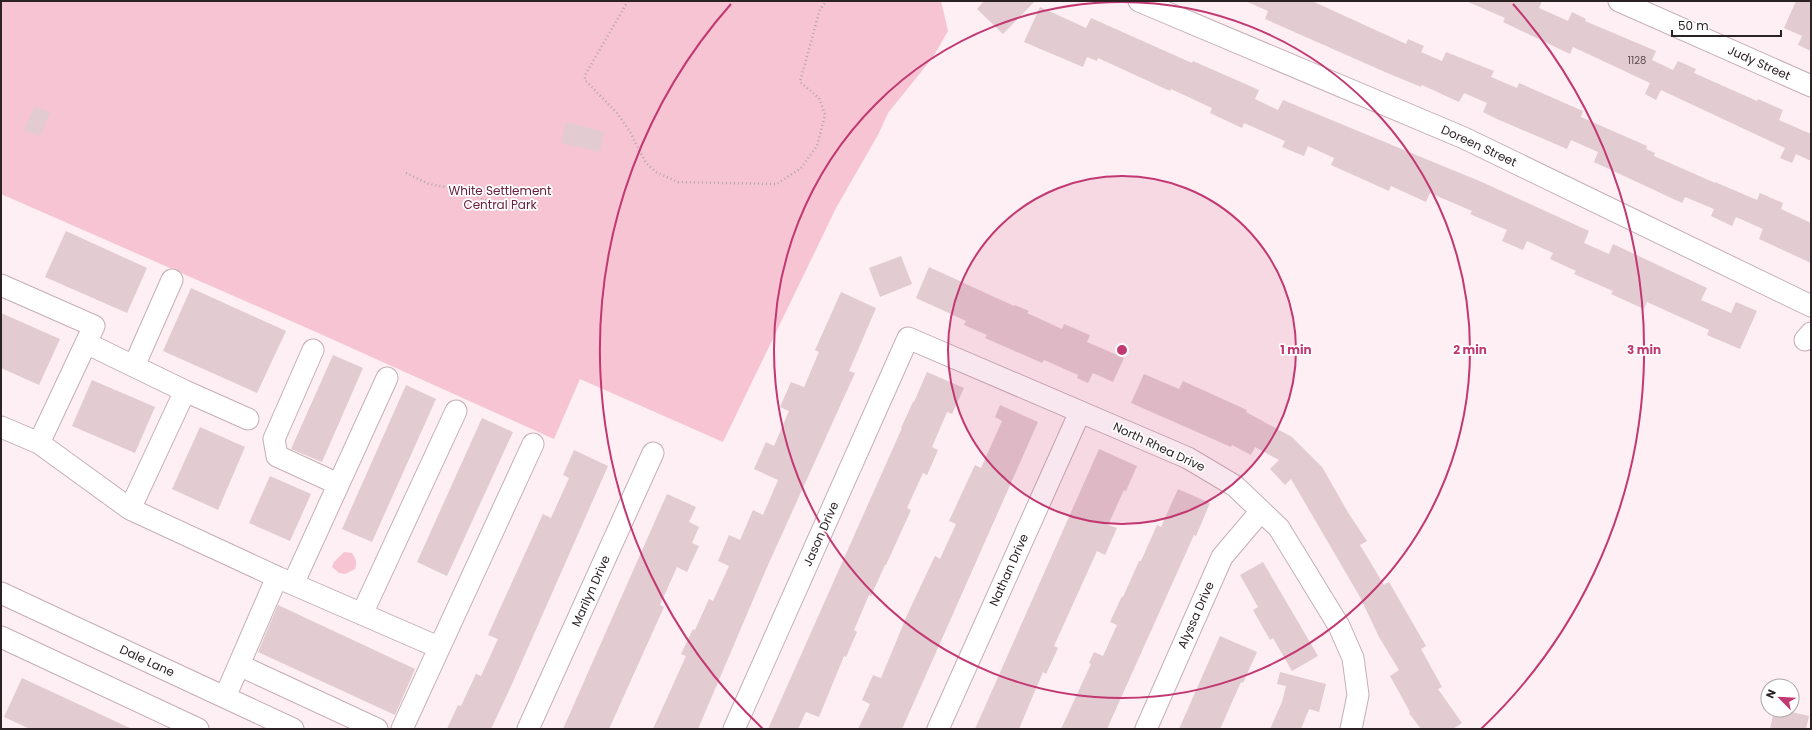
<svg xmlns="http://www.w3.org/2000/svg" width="1812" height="730" font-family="Poppins,sans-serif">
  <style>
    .green { fill: #f6c4d2 }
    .building { fill: #e2cbd1 }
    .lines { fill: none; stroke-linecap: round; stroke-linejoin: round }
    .minor-casing { stroke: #c5afb5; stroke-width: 23 }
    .path { stroke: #b3a6aa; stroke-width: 2.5; stroke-dasharray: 1 3; stroke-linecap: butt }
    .minor { stroke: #fff; stroke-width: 21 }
    .ring { fill: none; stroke: #c23871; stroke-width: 2 }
    .labels { text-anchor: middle; stroke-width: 3.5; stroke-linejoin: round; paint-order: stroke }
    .number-label { font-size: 10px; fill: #594c4f }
    .street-label { font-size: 12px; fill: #2b2224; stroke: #fff }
    .park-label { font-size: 12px; fill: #6b203d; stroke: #fff }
    .centre { fill: #c23871; stroke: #fff; stroke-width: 2 }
    .ring-label { font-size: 12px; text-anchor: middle; font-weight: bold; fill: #c23871; stroke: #fff; stroke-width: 3.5; stroke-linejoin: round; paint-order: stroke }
  </style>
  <rect width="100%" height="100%" fill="#fdeff3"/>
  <!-- green -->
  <path class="green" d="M1,1h940l7,30 -15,26 -45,56 -9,20 -43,75 -113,234 -143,-63 -26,60 -238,-107 -315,-138z
    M344,552l8,1c4,6 5,9 3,16l-10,5 -6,-1 -7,-6 2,-5z"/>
  <!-- building -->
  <path class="building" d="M984,1h51l-32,33 -26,-25z
    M1245,1h67l94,43 2,-5 16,7 -3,6 21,9 4,-9 48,19 -3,6 26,11 2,-5 64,28 -2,6 66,29 -1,3 9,4 -1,3 61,27v-1l42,18 3,-7 23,10 -2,6 30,14v40l-52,-24 4,-10 -27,-12 -4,9 -21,-10 3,-7 -29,-12 -3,6 -88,-41 4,-10 -27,-12 -4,9 -70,-30 -14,-7 4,-9 -23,-10 -5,9 -37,-17 -1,2 -36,-15 -120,-53 3,-8z
    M1466,1h76l-3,7 29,13 4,-9 14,7 -1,2 71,30 -4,9 21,10 5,-9 18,8 -2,4 63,28 1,-2 25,11 -4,10 32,14v27l-15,-7 -4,9 -12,-5 5,-10 -124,-58 -5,10 -11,-6 5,-11 -77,-36 -3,7 -67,-32 2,-4z
    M1796,1h15v50l-13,-6 4,-9 -18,-8z
    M1040,7l46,21 5,-10 101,45 1,-2 66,29 -4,9 23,11 5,-10 201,83 105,48 -5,12 25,11 4,-10 94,44 -6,12 30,13 5,-11 21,9 -17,38 -33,-14 2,-5 -62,-28 -3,7 -33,-15 2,-3 -39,-17 2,-3 -26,-12 3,-6 -26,-12 -4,9 -21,-9 5,-11 -37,-16 2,-3 -42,-18 -4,9 -35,-16 -2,5 -58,-26 3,-7 -26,-12 -4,10 -22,-9 3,-6 -41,-18 -2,5 -32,-15 2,-5 -41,-19 -1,2 -72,-33 -1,3 -10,-4 -4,10 -59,-25z
    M35,106l15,7 -10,23 -16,-6z
    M566,122l38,10 -4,20 -39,-9z
    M66,231l81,37 -20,45 -82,-36z
    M901,256l11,28 -32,13 -11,-29z
    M929,267l85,39 1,-1 14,6 -2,2 35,16 2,-5 26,11 -3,7 37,16 -11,24 -20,-9 -5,10 -11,-5 1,-3 -34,-15 -2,3 -57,-25 2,-3 -23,-10 2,-4 -50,-23z
    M191,288l95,43 -29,62 -94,-42z
    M841,292l35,16 -27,63 6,2 -87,192 -70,164h-45l33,-73 -5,-2 12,-25 2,1 14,-31 4,2 16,-35 -11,-5 11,-26 11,5 13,-30 10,5 15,-35 -24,-11 12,-27 8,4 15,-35 -9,-4 11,-25 13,5 15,-35 -4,-2z
    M1,313l59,26 -21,46 -38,-17z
    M333,355l30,13 -41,94 -31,-13z
    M927,372l37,16 -12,26 -5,-2 -15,35 6,3 -11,25 -4,-2 -16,35 4,2 -25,55h-1l-14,31 -2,-1 -15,35 3,2 -11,25 -2,-1 -25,61 -13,-5 -8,17h-30l134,-301h-1l12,-26h1z
    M1144,374l35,15 4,-8 64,29 -1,2 46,25 30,30 27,47 18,27 -7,4 24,40 5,-3 37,64 -5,3 21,38 -4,2 24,34 -9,6h-32l-12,-16 1,-1 -20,-36 9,-6 -20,-33 -19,-40 -69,-118 -6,6 -15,-16 9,-9 -24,-13 -4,8 -19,-10 -1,2 -100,-44z
    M92,380l63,27 -20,46 -63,-27z
    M406,385l30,14 -64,143 -30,-13z
    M1000,405l38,17 -136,307h-44l12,-25 -8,-4 11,-25 8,3 27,-65 27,-57 5,3 16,-35 -7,-3 26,-56 6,3 21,-47 -7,-4z
    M482,418l31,14 -66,144 -30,-14z
    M200,427l45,20 -27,63 -46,-21z
    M1099,449l38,17 -11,25 -2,-1 -16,35 9,3 -12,27 -8,-4 -43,95 4,2 -12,26 -3,-2 -24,57h-44z
    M574,450l34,16 -96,218 -21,45h-44l11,-24 3,1 15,-32 5,2 17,-37 -10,-4 55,-121 8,4 18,-40 -6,-3z
    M270,476l41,18 -21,47 -41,-18z
    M1178,489l32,14 -14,33 -2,-1 -87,194h-46l30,-65 -2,-1 5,-11 9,4 14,-31 -7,-3 12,-26 1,1 16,-36h2l16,-36 4,2z
    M667,494l29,13 -7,15 10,5 -7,16 7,3 -12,26 -10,-5 -17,38 4,2 -55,122h-46z
    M1263,562l55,94 -26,15 -19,-33 -3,2 -17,-30 5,-3 -18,-32z
    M278,605l137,64 -20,46 -137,-63z
    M1220,636l37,16 -14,31 -2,-1 -21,47h-41z
    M1280,672l46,12 -7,28 -10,-3 -8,20h-31l12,-27 4,-16 -9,-2z
    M22,678l110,51h-102l-26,-12z
    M1774,710h9l26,6 -3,13h-36z"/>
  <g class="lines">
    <!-- minor casing -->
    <g class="minor-casing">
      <path id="minor" d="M1139,1l325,137 347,168
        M1619,1l192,85
        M1,285l93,41 -8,17
        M1805,340l6,-7
        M313,350l-39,89 3,17 61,28
        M134,366l38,-86
        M1,427l38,16 91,66
        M39,443l47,-100 99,48
        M279,578l159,69
        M293,584l94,-206
        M1,593l292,136
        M362,614l94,-203
        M1,637l197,92
        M239,665l138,64
        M225,697l52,-120 -147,-68 55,-118 63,28
        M402,729l131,-285
        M528,729l125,-276
        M734,729l174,-391 280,120 47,28 44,42 60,98 14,32 5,37 -7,34
        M938,729l142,-317
        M1146,729l76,-172 39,-46"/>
    </g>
    <!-- path -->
    <path class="path" d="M628,1l-43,74v5l32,33 12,17 17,33 10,9 22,10 99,2 24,-16 16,-22 8,-31 -6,-17 -19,-16 20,-73 7,-8
      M406,173l23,11 27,5 25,9 20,11"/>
    <!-- minor -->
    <use href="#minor" class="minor"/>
  </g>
  <!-- distance rings -->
  <circle cx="1122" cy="350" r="174" fill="#c23871" fill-opacity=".12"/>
  <g class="ring">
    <circle cx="1122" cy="350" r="174"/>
    <circle cx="1122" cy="350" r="348"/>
    <path d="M763 729A522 522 0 0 1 731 4M1513 4A522 522 0 0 1 1481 729"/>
  </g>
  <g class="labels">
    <!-- number labels -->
    <g class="number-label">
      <text x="1637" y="64">1128</text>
    </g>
    <!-- street labels -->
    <g class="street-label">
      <text transform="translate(1759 63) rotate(24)" y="4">Judy Street</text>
      <text transform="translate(1479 146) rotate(25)" y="4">Doreen Street</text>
      <text transform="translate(1159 447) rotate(25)" y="4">North Rhea Drive</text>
      <text transform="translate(821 534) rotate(-66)" y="4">Jason Drive</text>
      <text transform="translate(1009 570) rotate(-66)" y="4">Nathan Drive</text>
      <text transform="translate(591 591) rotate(-66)" y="4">Marilyn Drive</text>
      <text transform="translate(1196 615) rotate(-66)" y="4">Alyssa Drive</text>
      <text transform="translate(147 661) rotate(25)" y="4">Dale Lane</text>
    </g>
    <!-- park labels -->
    <g class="park-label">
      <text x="500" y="195">White Settlement<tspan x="500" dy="14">Central Park</tspan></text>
    </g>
  </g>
  <circle cx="1122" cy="350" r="6" class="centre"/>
  <g class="ring-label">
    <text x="1296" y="354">1 min</text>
    <text x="1470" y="354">2 min</text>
    <text x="1644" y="354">3 min</text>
  </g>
  <!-- border -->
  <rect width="1812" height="730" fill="none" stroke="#2b2224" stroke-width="4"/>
  <!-- north arrow -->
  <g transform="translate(1780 698) rotate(294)"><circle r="19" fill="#ffffff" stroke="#aaa7a7"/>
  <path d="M0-3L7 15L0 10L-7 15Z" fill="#c23871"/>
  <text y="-6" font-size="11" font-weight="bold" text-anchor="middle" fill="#2b2224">N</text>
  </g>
  <!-- scale -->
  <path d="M1672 30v6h109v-6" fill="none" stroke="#2b2224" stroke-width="2"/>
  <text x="1678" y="30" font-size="12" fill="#2b2224" stroke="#ffffff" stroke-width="3" paint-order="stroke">50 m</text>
</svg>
